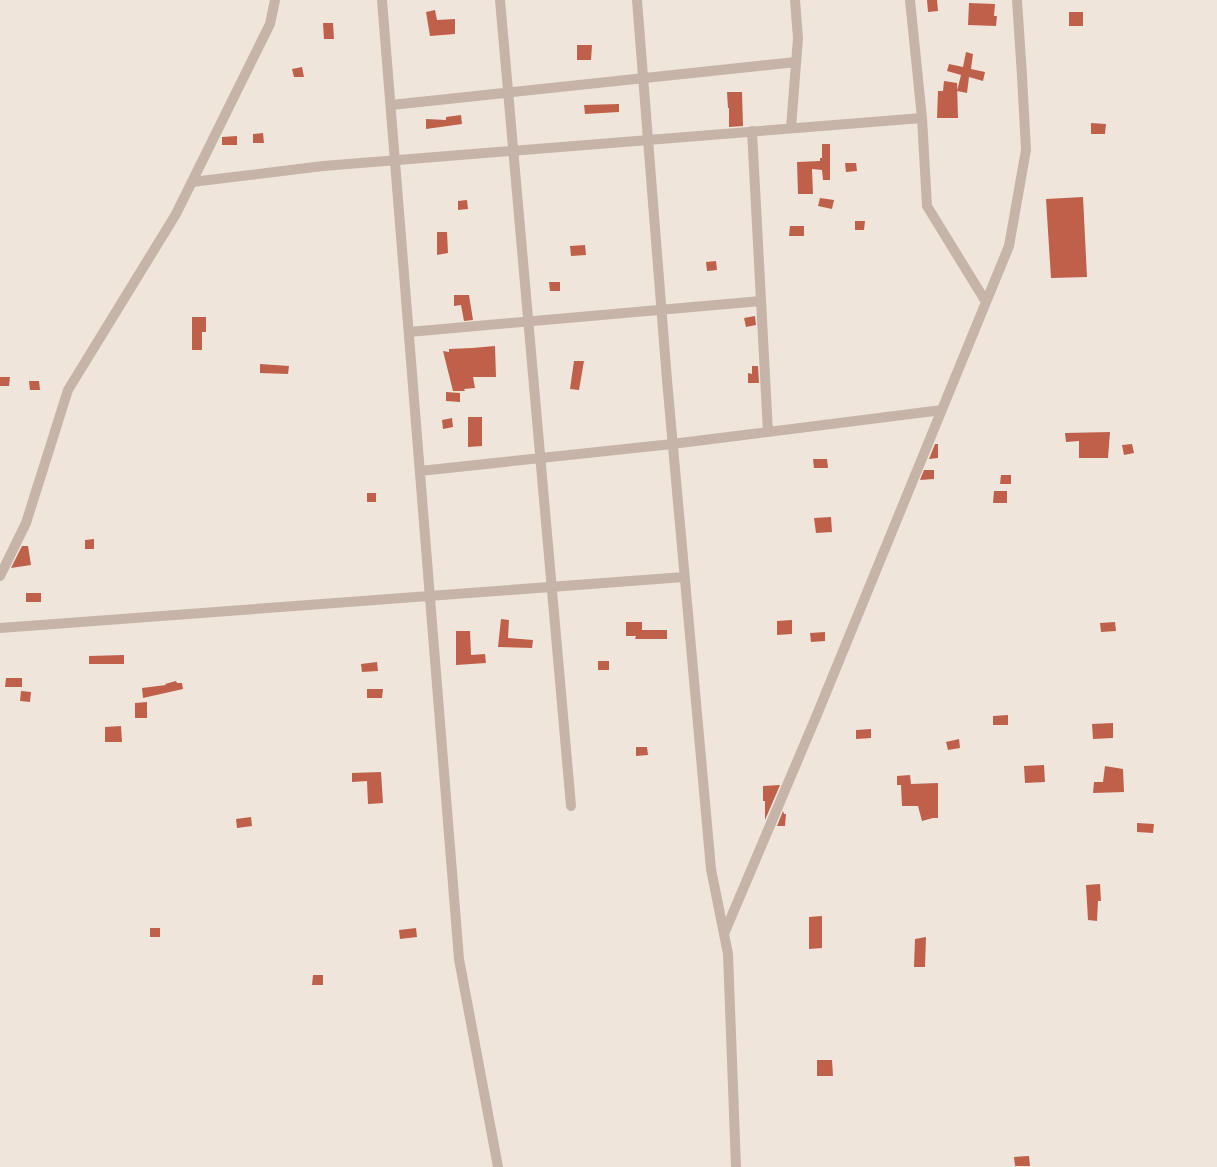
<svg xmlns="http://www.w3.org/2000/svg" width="1217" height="1167" font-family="'IBM Plex Sans',sans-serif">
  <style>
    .building { fill: #bf604a }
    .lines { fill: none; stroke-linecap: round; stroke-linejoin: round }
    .minor { stroke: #c7b4a8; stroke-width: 10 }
  </style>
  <rect width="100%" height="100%" fill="#f0e5db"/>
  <!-- building -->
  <path class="building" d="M927,0h10l1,11 -10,1z
    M969,3l26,1 -1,12h3l-1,10 -28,-1z
    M435,10l2,10 18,-1v15l-25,2 -4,-24z
    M1069,12h14v14h-14z
    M323,23h10l1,16h-10z
    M577,45h15l-1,15h-14z
    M966,52l7,2 -2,15 14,3 -2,9 -14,-4 -2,16 -10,-2 4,-16 -14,-4 2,-7 14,3z
    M302,67l2,10h-10l-2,-8z
    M944,81l13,2 1,35h-21l1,-27h5z
    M727,92h15l1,34 -14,1v-19h-1z
    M619,104v8l-34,2 -1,-9z
    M461,115l1,9 -36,5v-10l20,1v-3z
    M1091,123l15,1 -1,10h-14z
    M263,133l1,10h-11v-9z
    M237,136v9h-15v-8z
    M822,144h8v36h-7l-1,-10 -10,-1 1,25h-15l-1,-32 23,-1v-3h2z
    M845,163h11l1,8 -11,1z
    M1083,197l4,80 -36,1 -5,-79z
    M820,198l14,2 -2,9 -14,-3z
    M467,200l1,9 -10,1v-9z
    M855,221h10l-1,9h-9z
    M790,226h14v10h-15z
    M437,232h10l1,21 -11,2z
    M585,245l1,10 -15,1 -1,-10z
    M716,261l1,9 -10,1 -1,-9z
    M549,282h11v9h-10z
    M454,295h15l4,25 -9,1 -3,-16 -7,1z
    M755,316l1,9 -10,2 -2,-9z
    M192,317h14v15h-4v18h-10z
    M495,346l1,31h-23l2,11 -11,1 1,2h-12l-10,-40 6,1v-3l23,-1z
    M574,361h10l-5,29 -9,-1z
    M260,364l29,2 -1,8 -28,-1z
    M752,366h6l1,17h-11v-10l4,1z
    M0,377h10l-1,9h-9z
    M29,381h10l1,9h-10z
    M446,392l14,1v9l-14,-1z
    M468,417h14v29l-14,1z
    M452,418l1,9 -10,2 -1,-9z
    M1110,432l-2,26h-29v-17l-13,1 -1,-9z
    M935,444h3v14l-9,1z
    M1132,444l2,9 -10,2 -2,-10z
    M813,459h14l1,9h-14z
    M924,470h10v9l-14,1z
    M1001,475h10v9h-11z
    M994,491h13v12h-14z
    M367,493h9v9h-9z
    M831,517l1,15 -16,1 -2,-15z
    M94,539v10h-9v-9z
    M22,546h6l3,19 -20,3z
    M26,593h15v9h-15z
    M501,619l8,1 -1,18 25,2 -1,8 -34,-1z
    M792,620v14l-15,1v-14z
    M626,622h16v8h25v9h-32l1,-3h-10z
    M1115,622l1,9 -15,1 -1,-9z
    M456,631h14l1,24 14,-1 1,9 -30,2z
    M825,632v9l-14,1 -1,-9z
    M124,655v9h-35v-8z
    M598,661h11v9h-11z
    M377,662l1,9 -16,1 -1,-8z
    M6,678h16v9h-17z
    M176,681l1,2h5l1,6 -40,9 -1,-10 24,-3 -1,-1z
    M367,689h16l-1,9h-15z
    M21,691l10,1 -1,10 -10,-1z
    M147,702v16h-12v-15z
    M1008,715v10h-15v-9z
    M1113,723v15l-20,1 -1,-15z
    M121,726l1,16h-17v-15z
    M871,729v9l-15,1v-9z
    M959,739l1,9 -12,2 -2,-8z
    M636,747h11l1,8 -12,1z
    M1044,765l1,17 -20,1 -1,-17z
    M1105,766l18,3 1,23 -31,1 1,-11h9z
    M381,772l2,31 -15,1 -1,-23 -15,1v-9z
    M910,775l1,9 27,-1v35h-5l-11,3 -4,-15h-16l-1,-21h-4v-9z
    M780,785l-15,35v-19h-2v-15z
    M783,811l1,3h2l-1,12h-8z
    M251,817l1,9 -15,2 -1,-9z
    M1137,823l17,1 -1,9 -16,-1z
    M1100,884l1,17h-3l-1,20 -9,-1 -2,-35z
    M822,916v32l-13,1v-32z
    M150,928h10v9h-10z
    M416,928l1,9 -17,2 -1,-9z
    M926,937l-1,30h-11l1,-28z
    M313,975h10v10h-11z
    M817,1060h15l1,16h-16z
    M1029,1156l1,10h-15l-1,-9z"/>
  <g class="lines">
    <!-- minor -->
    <path class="minor" d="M382,0l77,959 39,208
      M500,0l71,806
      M637,0l30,380 44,489 17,85 8,213
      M910,0l12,118 5,88 59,96
      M391,105l405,-43
      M791,128l7,-90 -3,-38
      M752,131l16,301
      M192,182l131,-16 599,-48
      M409,332l352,-31
      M420,471l252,-27 270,-34
      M0,576l26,-53 42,-133 108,-176 94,-190 5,-24
      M0,628l684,-51
      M724,934l92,-217 193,-471 17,-96 -4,-74 -5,-76"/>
  </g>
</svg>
